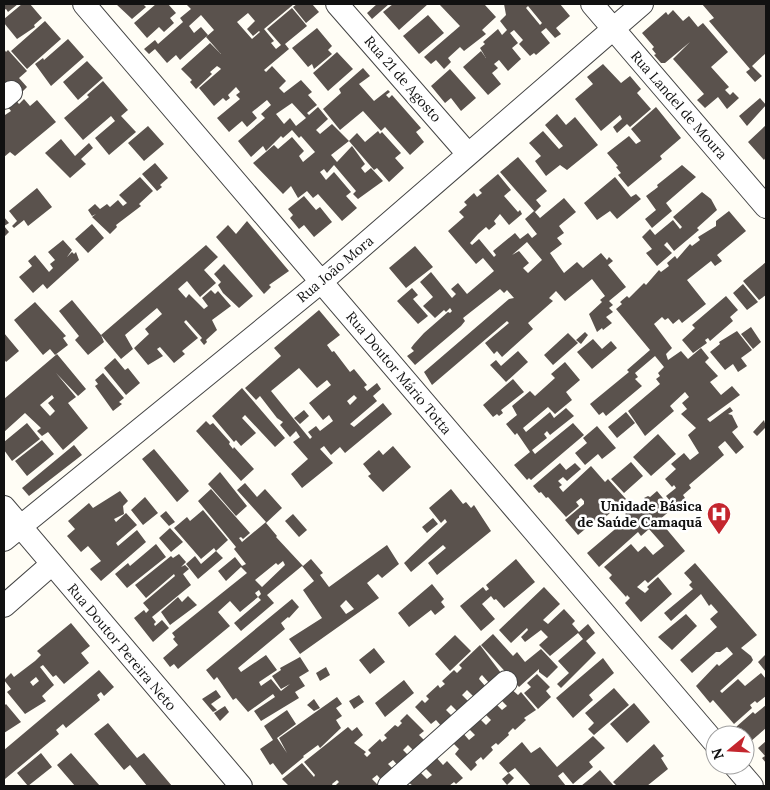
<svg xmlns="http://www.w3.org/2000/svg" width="770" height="790" font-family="Lora,serif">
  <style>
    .building { fill: #5a524d; fill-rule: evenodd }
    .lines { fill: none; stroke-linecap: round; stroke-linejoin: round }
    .minor-casing { stroke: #444; stroke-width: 24 }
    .minor { stroke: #fff; stroke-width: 22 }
    .labels { text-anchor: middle; stroke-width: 5; stroke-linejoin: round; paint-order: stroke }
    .street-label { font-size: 14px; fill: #111; stroke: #fff }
    .poi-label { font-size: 14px; font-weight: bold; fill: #111; stroke: #fff; text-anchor: end }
  </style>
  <rect width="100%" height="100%" fill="#fffdf5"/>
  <!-- building -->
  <path class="building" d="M4,4h14l-10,8 -2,-3 -2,1z
    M22,4h8l12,14 -8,7 1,2 -18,12 -13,-16v-4z
    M116,4h27l3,3 -14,12z
    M156,4h12l8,9 -6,5 4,5 -10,9 -5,-5 -12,11 -13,-15z
    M186,4h108l-30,25 10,12 -3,2 5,6 5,-4 -14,-16 25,-21 15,18 -22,18 4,5 -25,21 2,2 6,-6 14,15 -7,7 5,5 17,-13 11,12 -4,3 9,10 -10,8 2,2 9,-8 10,12 -12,11 4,4 12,-10 17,17 8,-8 8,9 13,-11 2,3 2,-2 19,21 -6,5 9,10 -15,14 -12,-14 -3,2 -25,-29 -18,14 6,7 15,-16 13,18 -4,4 4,5 6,-5 12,13 -25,18 -5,-5 3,-3 -22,-26 -7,8 -3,-4 -4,3 6,8 8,-8 17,20 -5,4 11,12 -15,13 -24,-27 -5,4 -6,-7 -9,7 -7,-12 -8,8 -30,-31 21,-18 4,4 14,-12 12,14 -5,5 4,6 12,-10 -14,-16 -2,2 -7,-8 -9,8 -2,-2 -15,15 -3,-5 -12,11 -13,-16 27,-23 -4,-4 10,-9 -4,-5 -15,12 5,6 -10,9 -5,-6 -13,11 -12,-14 23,-19 -4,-4 4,-3 -4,-5 -8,8 2,3 -4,3 -3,-3 -9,8 -15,-18 22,-19 -1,-1 -3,-2 -7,6 2,2 -16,15 -6,-7 2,-2 -11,-11 29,-26 11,11 -15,-17 8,-7 -13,-15 -12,11 5,7 7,-6 7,8 -28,25 -4,-5 -9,8 -12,-14 -6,5 -5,-5 11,-9 3,4 25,-22 -3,-4 11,-9zM248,13l7,8 -8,8 6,7 6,-5 1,1 -8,7 -15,-17zM292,103l14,15 -10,8 -6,-8 -6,6 -8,-10z
    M297,4h15l7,8 -13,11 -13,-16z
    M377,4h12l-17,15 -5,-6z
    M393,4h35l-29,26 -16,-18z
    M439,4h48l-2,1 11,12 -14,13 4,4 -22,17 -4,-4 -12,11 3,4 -7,7 -8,-9 -5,4 -7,-7 36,-31z
    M504,4h56l10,12 -14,12 5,6 -6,4 -9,-10 -5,4 9,11 -14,12 -2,-2 -4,3 -11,-12 4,-4 -9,-10 -4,3 8,10 -6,5 9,11 -13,12 -9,-11 -5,4 4,4 -6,5 9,11 -13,11 -25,-28 18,-16 5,7 -6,-10 5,-4 -2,-2 15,-13 4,6 5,-5 -7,-9 6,-6zM528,6l14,17 -2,2 -14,-17z
    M702,4h63l1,2v47l-14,13 10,10 -7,6 -9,-10 4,-3 -41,-48 5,-3z
    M673,10l10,11 6,-5 9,11 5,-4 25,29 -17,15 18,20 -4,3 5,5 3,-3 6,6 -12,11 -9,-12 -13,11 -8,-8 7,-6 -31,-35 17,-17 -25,21h-4l-7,-8 2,-1 -4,-5 2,-2 -12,-14 24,-21 2,3z
    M428,15l16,18 -25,21 -16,-18z
    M45,21l16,18 -34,30 -16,-18z
    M317,28l15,18 -4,4 4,4 -18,15 -2,-5 -4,3 -16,-19z
    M68,39l16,18 -33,29 -16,-22 8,-6 1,2z
    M4,49l2,3 2,-2 19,21 -8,7 8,9 -7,7 -12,-13 -4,3z
    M337,52l16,17 -25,22 -15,-18z
    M87,61l16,17 -25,22 -15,-18z
    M603,64l18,19 9,-7 11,13 -4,4 14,16 -21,18 -3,-3 -10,9 -4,-6 9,-8 -2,-4 -19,16 -26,-32 18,-15 -6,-7z
    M363,68l7,8 -11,8 15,17 14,-11 2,2 -4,3 3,3 3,-3 29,33 -5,4 8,10 -14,13 -25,-28 -4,4 -18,-20 -23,19 -17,-21 18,-16 -2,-4z
    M450,69l26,29 -15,13 -10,-13 -6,5 -14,-17z
    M103,81l25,29 -7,6 15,16 -27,23 -14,-17 20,-17 -4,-5 -28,24 -19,-22 25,-21 -2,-2z
    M760,98l6,7 -19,21 -8,-10z
    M15,99l4,5 5,-5 6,7 7,-6 19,22 -41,34 -5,-4 -6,5v-43l1,1 6,-4 -4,-5z
    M656,107l25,31 -21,18 2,3 -34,28 -10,-12 3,-2 -5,-6 2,-1 -11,-13 22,-17 7,8 5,-3 -10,-12z
    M557,114l9,11 9,-8 23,28 -31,25 -7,-5 -14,11 -11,-15 6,-5 -12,-13 14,-12 16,18 4,-3 -18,-21z
    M766,125v32l-2,3 -16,-18z
    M148,126l16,18 -20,17 -16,-18z
    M61,139l14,17 14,-13 4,5 -12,11 5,5 -16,14 -25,-25z
    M518,157l29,34 -11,9 5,6 -6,6 -35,-40z
    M155,163l13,15 -8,7 2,2 -5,4 -15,-17z
    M682,165l14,12 -30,26 6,8 -20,17 -7,-9 11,-9 -10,-14 12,-9 -1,-2z
    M498,174l13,16 -7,6 14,16 2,-2 2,4 -13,11 -9,-11 -6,7 2,3 -7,6 -3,-3 -8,7 -8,9 2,2 7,-6 15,18 2,-2 -3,-4 22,-18 5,6 8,-6 4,5 5,-4 -12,-15 9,-8 6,7 24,-20 12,14 -17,14 5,7 -7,5 5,6 -12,9 9,13 5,7 13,-11 6,6 18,-15 6,7 2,-3 4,4 -5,4 18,22 -17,14 4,4 -4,3 4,4 -7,5 6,6 -9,7 -1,-2 -5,4 -8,-18 13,-12 -2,-2 5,-4 -13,-17 -27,22 -9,-10 -7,7 4,3 -25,22 5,6 -31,28 -5,-6 -3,3 -9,-11 24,-20 -2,-2 -75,64 -8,-13 85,-73 5,-1 -7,-8 -3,3 -4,-4 -37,29 2,3 -4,5 -46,39 -8,-9 7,-5 -3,-3 3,-4 10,-11 24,-21 2,1 2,-2 -2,-3 -4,4 -2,-2 -9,8 -12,-12 10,-9 -13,-15 11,-10 21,26 4,-4 -5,-5 7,-6 9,11 27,-23 -11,-13 -7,6 -28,-33 16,-14 -5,-5 8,-7 -3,-3 10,-9 3,4 5,-4 -3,-3zM527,242l15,18 -14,13 -5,-5 6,-5 -10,-12 -7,4z
    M140,177l13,14 -14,13 2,2 -25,19 1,2 -7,7 -18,-17 4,-3 -4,2 -4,-6 7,-6 5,5 7,-5 3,3 8,-7 5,6 4,-3 -8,-8z
    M615,177l16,20 5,-3 5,5 -24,20 -7,-8 -13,9 -13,-17z
    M37,188l15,19 -24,19 -4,-6 -10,8 -2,-2 5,-5 -8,-10z
    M702,192l9,7 6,11 -20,18 2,2 -25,21 -7,-9 -3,3 8,8 -15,13 -11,-13 6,-4 -10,-12 8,-8 5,6 18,-15 7,9 2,-2 -9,-10z
    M304,196l12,14 4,-3 12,15 -18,15 -10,-12 -5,4 -9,-11 3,-3 -5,-6z
    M729,211l17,20 -29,24 5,6 -7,5 -4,-5 -24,19 19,24 -24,19 -3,-4 -6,5 -5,-6 -3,2 -3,-3 -8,7 18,24 -6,6 2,6 13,-9 7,8 13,-11 8,10 -4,4 13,14 -8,6 11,13 11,-9 8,9 -33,24 3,3 20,-15 3,4 -5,3 4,1 6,12 -6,5 12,15 -8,7 -11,-13 -7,6 6,8 -35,30 2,3 -8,7 2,3 -10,9 -9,-11 10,-8 -2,-3 -2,2 -7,-8 11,-10 -5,-5 13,-11 6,7 9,-7 -11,-18 8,-7 -15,-14 6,-5 -5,-6 7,-6 -4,-5 -15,14 4,5 -29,25 -17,-25 32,-27 -4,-5 4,-3 -2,-3 6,-6 -9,-11 -20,17 3,4 -3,2 7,7 -36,30 -3,-4 -4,3 -9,-11 39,-32 -2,-2 23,-20 -34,-41 6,-5 -2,-2 7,-6 2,2 15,-15 2,2 13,-15 2,2 8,-6 -2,-3 8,-7 2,3 13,-15 2,2 8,-6 -2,-3 18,-11v-5z
    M4,217l5,6 -5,3 5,6 -5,5z
    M247,221l42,50 -20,14 2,2 -7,7 -48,-57 12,-12 8,9z
    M92,224l12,14 -16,15 -13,-14z
    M63,240l9,10 -5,7 5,-5 2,2 2,-2 3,8 -32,29 -4,-5 -10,9 -14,-16 13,-11 -4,-5 7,-6 14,17 4,-4 -3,-4 5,-4 -7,-8z
    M206,245l12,12 -14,13 12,13 -16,14 -13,-16 -9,8 8,9 3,-4 15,15 4,-3 -6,-8 9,-8 4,4 3,-3 13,15 -19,14 5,10 -11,10 1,2 -3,3 -4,-5 2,-2 -16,-18 -2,2 14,16 -16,13 3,3 -11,9 -14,-16 -3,2 6,7 -15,9 -14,-17 15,-14 -4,-5 17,-15 -5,-6 -32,27 8,14 -12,10 -20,-24 3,7 -16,13 -13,-15 4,-4 -20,-25 13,-11 29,35z
    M415,246l18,21 -27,21 -17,-20z
    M766,262v33l-7,5 -16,-19z
    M224,264l29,32 -14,12 -16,-15 -5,-8 3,-3 -7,-8z
    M743,284l15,18 -11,8 -14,-17z
    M412,288l6,7 -5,4 15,17 -10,8 -21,-23z
    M726,296l12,14 -8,7 3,4 -23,20 -2,-3 -3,2 2,3 -14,10 -11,-13 13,-12 -3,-3z
    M35,302l31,34 -3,2 5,7 -13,10 -5,-6 -7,6 -29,-35z
    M319,310l21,25 -13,10 5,7 2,-1 16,21 4,-3 13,16 -3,2 3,4 10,-8 4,6 -8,7 4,5 -27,23 4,3 29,-24 9,11 -47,39 -5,-6 -9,8 -7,-9 -4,3 13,14 -31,25 -11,-14 17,-15 -15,-17 7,-5 -4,-6 -6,6 -10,-12 3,-3 -6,-4 -17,-22 -4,4 -11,-12 36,-32 -7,-8zM299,368l18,20 10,-8 4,5 -22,18 14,17 6,-5 4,6 -13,10 -4,-5 -8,6 4,5 -2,2 -39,-48zM354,395l3,3 -7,7 -3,-4z
    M751,327l10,15 -8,7 -12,-15z
    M737,331l15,19 -11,8 6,8 -9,6 -5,-8 -8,6 -15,-18 10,-8 -1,-2z
    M585,332l3,3 -7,9 -5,-4z
    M4,333l15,18 -13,11 -2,-3z
    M568,333l10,10 -25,22 -9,-10z
    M593,339l9,10 9,-8 6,7 -25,21 -15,-17z
    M518,351l10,11 -22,20 -16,-17 6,-5 5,6z
    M57,354l29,35 -8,7 -22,-23 20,24 -8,6 20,25 -25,22 -15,-18 -6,4 -5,-5 4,-3 -16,-15 -21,19v-33zM52,395l2,3 -6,5 7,8 -5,5 -10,-11z
    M115,358l10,12 3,-2 12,15 -14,12 -22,-27z
    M565,362l15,18 -14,12 6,8 -17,14 -7,-7 -25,21 3,4 24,-20 4,6 12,-10 8,8 -24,19 -3,-4 -3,3 3,4 -15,12 3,4 38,-31 11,12 -53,45 -2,-2 -2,2 -13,-15 16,-13 -13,-19 -2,2 -9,-11 11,-9 -5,-9 18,-15 5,5 20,-18 -4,-4z
    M103,373l21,25 -5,4 3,2 -9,7 -18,-25 3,-2 -3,-4z
    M513,379l11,13 -23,18 2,3 -4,3 -2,-2 -4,3 -10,-12z
    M242,388l43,50 -10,9 -30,-32 -3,3 14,15 -15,13 -5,-6 -2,2 -22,-26z
    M304,410l5,6 -9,8 -6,-6z
    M626,412l9,11 -18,15 -9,-11z
    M764,420l2,7 -9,9 -4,-4z
    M206,421l4,4 3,-2 17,19 -1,2 4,5 1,-2 20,22 -13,12 -45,-50z
    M27,423l13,16 -28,22 -8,-11v-8z
    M597,426l19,22 -14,11 -4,-5 -13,11 -10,-12 12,-10 -4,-5z
    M658,434l18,20 -25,22 -18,-19z
    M42,440l12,14 -27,22 -12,-15z
    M74,445l8,10 -53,41 -7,-8z
    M393,446l18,21 -28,25 -15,-16 3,-2 -8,-10 16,-14 4,5z
    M154,449l35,42 -12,11 -35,-43z
    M631,462l12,14 -19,17 -13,-14z
    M560,463l6,7 9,-7 6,6 -14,12 -4,-4 -5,4 4,4 -3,2 4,5 28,-26 14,16 3,-3 18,20 -8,6 -5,-6 -8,7 6,6 -11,10 -3,-3 -19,16 -13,-15 19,-16v-3l-3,-3 -5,4 3,4 -13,11 -18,-20 -2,1 -5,-6 -2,1 -6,-7z
    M220,472l27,34 -11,10 -28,-32z
    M245,483l12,14 8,-8 17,19 -16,15 11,13 -1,1 27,29 8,-7 12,14 -3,2 9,12 58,-42 12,19 -17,14 -4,-4 -11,9 12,15 -79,56 -11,-15 33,-21 -19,-28 11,-9 -12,-15 -35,29 7,8 -33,28 -7,-8 27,-23 -3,-3 3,-3 -2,-4 -4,3 3,4 -18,15 -10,-11 -12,11 12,14 -52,43 -4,-5 -4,3 -7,-9 15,-13 -5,-6 2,-2 -3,-4 75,-60 -6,-6 -15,14 -8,-10 17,-14 7,9 4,-2 -12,-15 2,-2 -38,-46 13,-12 39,44 -7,6 -2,-2 -2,1 3,4 24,-20 -29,-32zM283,561l2,4 -23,22 -7,-7 21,-17 2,2zM346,600l8,9 -8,5 -6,-8z
    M451,489l12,15 3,-2 5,6 3,-3 17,26 -54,44 -9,-12 18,-15 -3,-3 -32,27 -7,-9 43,-41 -2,-3 -4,4 -12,-15z
    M120,491l8,10 -5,5 1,8 -10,5 2,3 10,-9 11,12 -21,18 2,3 19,-16 9,12 -45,39 -11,-12 11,-8 -13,-15 -7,6 -14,-16 8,-7 -7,-8 21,-18 4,5z
    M657,491l15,18 -13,11 26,31 -37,32 -3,-3 -8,7 8,6 4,-4 -2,-2 11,-10 14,17 -31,28 -16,-19 5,-5 -3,-3 -1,2 -17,-19 3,-3 -8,-8 27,-23 7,8 7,-6 8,9 11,-9 -15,-17 -8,7 -3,-4 -39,35 -12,-14 40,-34 1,-2 -3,-3 7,-6 2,3 12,-11 -2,-2 4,-2 2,1z
    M145,497l13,16 -15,12 -12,-15z
    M203,510l25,30 -12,11 -2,-3 -13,11 -27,-31 13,-11 3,4z
    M166,511l9,11 -6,4 -9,-10z
    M293,514l14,16 -8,7 -14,-16z
    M433,518l5,6 -11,9 -5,-6z
    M170,528l13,14 -12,10 -12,-14z
    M156,544l10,13 -39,31 -12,-14 13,-11 2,3z
    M216,551l7,7 -25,21 -12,-15 9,-8 6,8z
    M179,554l7,8 -5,5 4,-2 4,4 -6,5 8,11 -39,32 4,5 -2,2 1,2 7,-6 7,8 -16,14 -19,-24 10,-8 2,3 3,-3 -6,-7 32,-27 -1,-2 -28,24 -11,-13 36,-29 2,2z
    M516,559l19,23 -31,26 -8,-9 -2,1 -3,-4 -9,8 13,15 -14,12 -21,-25 23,-19 3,4 3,-2 -3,-4z
    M695,563l62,72 -16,13 10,8 2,4 -2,3 -31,28 2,2 16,-14 7,7 16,-13 5,6v17l-9,7 -2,-2 -5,4 2,3 -18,16 -21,-24 -3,3 -14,-17 21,-22 2,2 14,-12 -6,-7 -7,5h-4l-24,21 -12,-13 37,-33 -7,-8 8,-7 -7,-8 -2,2 -8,-12 -30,27 -7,-8 29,-24 -4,-4 3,-3 -8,-9z
    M432,584l12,15 -3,3 4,5 -10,8 -4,-5 -22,17 -11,-14z
    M544,587l16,17 -17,16 5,4 16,-15 11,12 -3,3 7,8 9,-8 7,9 -9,8 10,12 -35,35 -4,-4 12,-11 -11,-12 25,-22 -5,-6 -28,23 -11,-11 9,-8 -7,-7 -16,12 -4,-5 7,-7 -1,-2 -16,15 -12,-13z
    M188,596l9,9 -27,20 -9,-13 17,-15 4,5z
    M292,599l7,8 -10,11 -1,-1 -7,6 4,6 -47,39 3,4 25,-17 11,15 -18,12 2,4 10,-7 10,12 9,-7 -9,5 -9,-13 9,-6 -1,-2 20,-11 9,14 -10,6 6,9 -10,6 4,6 -38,23 -7,-10 21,-14 -2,-3 -25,18 -12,-14 -3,2 -16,-23 -3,3 -8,-10z
    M686,614l11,12 -25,24 -14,-13z
    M71,623l19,23 -9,7 8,10 -25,21 -8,-9 -3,2 -10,-12 -3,2 14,18 -12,11 4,5 -21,13 -18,-22 4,-3 -7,-9 7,-7 3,4 21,-16 6,-6 -4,-4zM36,677l3,4 -6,5 -3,-4z
    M493,634l20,22 4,-4 8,10 16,-13 17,18 -11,11 -8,-6v-3l-20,18 -38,-42z
    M455,635l16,16 -21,20 -15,-17z
    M480,645l21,28 -11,11 -8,-9 -2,2 -1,2 7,8 -11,11 -8,-8 -5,5 8,8 -11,10 -8,-8 -5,5 8,8 -11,10 -7,-8 -5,4 -16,-17 7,-7 3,3 4,-4 -3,-3 12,-11 2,3 5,-4 -3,-3 12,-11 3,3 5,-5 -3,-3z
    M374,648l11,14 -15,12 -11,-14z
    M766,654v18l-8,-10z
    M603,658l11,15 -25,22 4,5 -20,18 -17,-20z
    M326,667l4,8 -10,6 -4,-8z
    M99,670l15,17 -10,9 -3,-4 -4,3 3,5 -34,28 -3,-4 -7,6 3,4 -54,45 -1,-29z
    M537,674l13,13 -4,4 5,6 -13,12 -14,-16 7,-6 -4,-4z
    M404,680l10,13 -29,24 -10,-14z
    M510,688l8,7 3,-3 15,18 -12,8 2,2 -11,10 -2,-2 -5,5 1,2 -11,10 -2,-2 -5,4 2,3 -10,10 -2,-3 -6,5 2,3 -6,6 -16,-17 4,-5 -7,-7 10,-10 7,8 6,-5 -8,-8 11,-10 8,8 5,-5 -8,-8 11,-10 8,8 5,-4 -8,-8z
    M614,688l15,17 -35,30 -6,-6 6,-6 -9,-10z
    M216,690l5,7 -10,7 6,6 -4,2 -11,-13z
    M359,695l5,7 -10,7 -5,-8z
    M337,697l5,7 -6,4 6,8 -6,4 5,8 -21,20 -2,-3 -15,11 1,1 -22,18 -9,-12 -3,2 -10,-16 13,-9 -9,-14 23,-16 9,14 -19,14 10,15 -8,-15z
    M314,699l6,9 -6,3 -7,-6z
    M634,703l16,19 -23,21 -17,-19z
    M6,704l15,18 -17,11v-27z
    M766,705v23l-16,14 -14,-15 17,-15 2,2z
    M225,706l4,6 -9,9 -6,-8z
    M407,714l17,17 -5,4 8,8 -11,10 -8,-8 -5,5 8,8 -11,10 -7,-8 -5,4 8,8 -12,11 -7,-8 -5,4 7,7h-44l4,-4 -2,-2 -5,4 1,2h-44l-7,-7 20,-16 12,14 1,-2 -11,-13 44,-35 4,4 5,-4 6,8 -9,8 12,9 -2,2 3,3 4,-4 -3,-3 12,-11 2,3 5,-4 -3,-3 11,-10 3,2 4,-4 -2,-2z
    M108,723l29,35 7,-5 28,33h-25l-17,-21 -6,5 -30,-36z
    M593,736l12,12 -16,14 4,5 -20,17 -10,-12 -5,4 8,10h-35l-16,-18 -7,5 -9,-10 23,-21 9,11 9,-6 17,20z
    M766,741v22l-4,-5 3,-2 -7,-8z
    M654,744l10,12 -3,2 7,11 -21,17h-30l-4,-4z
    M41,753l11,14 -24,19 -11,-13z
    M71,753l29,33h-25l-18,-21z
    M435,756l8,9 4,-4 16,17 -7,6 -2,-2 -5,4h-36l-5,-4 11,-11 8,8 5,-4 -8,-8z
    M600,770l14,16h-33l11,-9z
    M509,773l5,5 -7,7 -5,-6z"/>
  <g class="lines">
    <!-- minor casing -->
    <g class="minor-casing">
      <path id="minor" d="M84,4l631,739
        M337,4l131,150
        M592,4l174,203
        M4,98l7,-6
        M4,507l237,279
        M4,540l317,-258 321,-278
        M4,606l48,-42
        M734,765l18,21
        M389,786l117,-104"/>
    </g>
    <!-- minor -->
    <use href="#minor" class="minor"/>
  </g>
  <!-- icons -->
  <defs>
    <g id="hospital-pin" transform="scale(1.25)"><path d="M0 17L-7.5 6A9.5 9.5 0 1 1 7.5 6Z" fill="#c4262e" stroke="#fff"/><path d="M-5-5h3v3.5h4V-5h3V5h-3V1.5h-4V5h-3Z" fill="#fff"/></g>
  </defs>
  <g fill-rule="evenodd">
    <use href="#hospital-pin" x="719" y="514"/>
  </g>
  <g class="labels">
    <!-- street labels -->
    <g class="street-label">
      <text transform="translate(403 79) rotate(49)" y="5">Rua 21 de Agosto</text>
      <text transform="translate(679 105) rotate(49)" y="5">Rua Landel de Moura</text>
      <text transform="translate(335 269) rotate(-40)" y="5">Rua João Mora</text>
      <text transform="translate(399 373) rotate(50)" y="5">Rua Doutor Mário Totta</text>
      <text transform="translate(122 647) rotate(50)" y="5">Rua Doutor Pereira Neto</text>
    </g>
    <!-- poi labels -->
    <g class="poi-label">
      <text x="702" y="511">Unidade Básica<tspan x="702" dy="16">de Saúde Camaquã</tspan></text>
    </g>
  </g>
  <!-- border -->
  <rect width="770" height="790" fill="none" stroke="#111111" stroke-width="10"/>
  <!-- north arrow -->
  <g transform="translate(730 750) rotate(252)"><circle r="24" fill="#ffffff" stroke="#a0a0a0"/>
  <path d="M0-4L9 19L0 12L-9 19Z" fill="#c4262e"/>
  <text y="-8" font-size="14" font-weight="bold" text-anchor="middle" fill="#111111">N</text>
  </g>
</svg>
